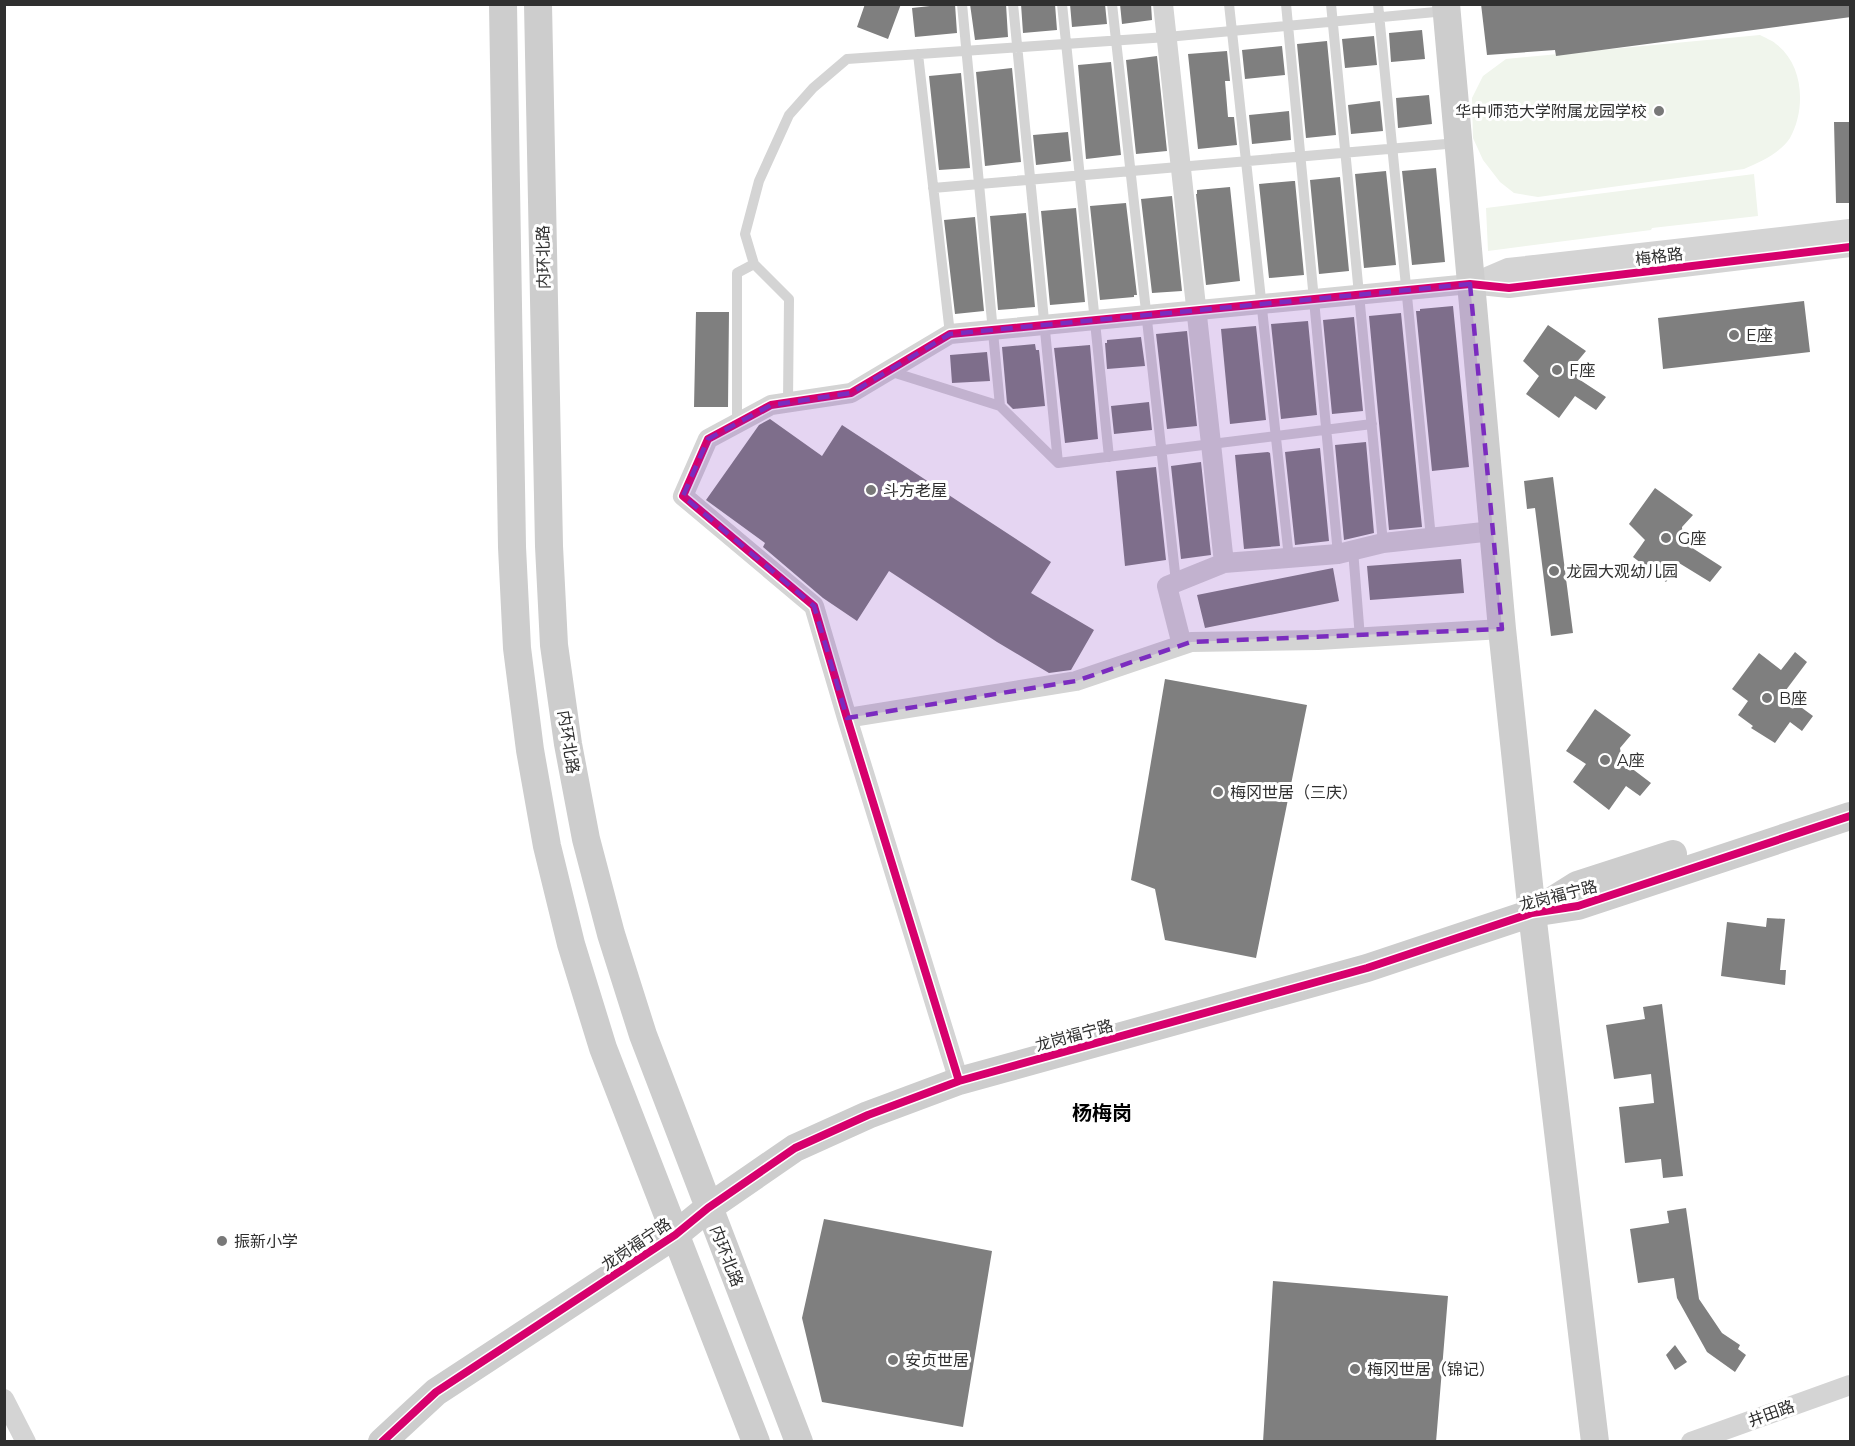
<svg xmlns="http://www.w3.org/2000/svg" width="1855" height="1446" font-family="Montserrat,'Noto Sans SC',sans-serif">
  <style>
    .green { fill: #f0f5ec }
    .building { fill: #7f7f7f }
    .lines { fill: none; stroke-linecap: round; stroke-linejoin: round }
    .lane { stroke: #d4d4d4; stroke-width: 10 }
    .street { stroke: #d4d4d4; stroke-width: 20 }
    .secondary { stroke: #cdcdcd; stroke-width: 28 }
    .cycleway-casing { stroke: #fff; stroke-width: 11 }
    .cycleway { stroke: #d6006c; stroke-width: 8 }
    .marked { fill: #7b2cbf; fill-opacity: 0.2; stroke: #7b2cbf; stroke-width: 4.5; stroke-dasharray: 12 8; stroke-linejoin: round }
    .poi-dot { fill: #787878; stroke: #fff; stroke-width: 2 }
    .labels { text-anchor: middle; stroke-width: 6; stroke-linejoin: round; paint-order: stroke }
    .poi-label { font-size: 16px; fill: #2f2f2f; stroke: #fff; text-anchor: start }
    .street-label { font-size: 16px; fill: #2f2f2f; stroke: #fff }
    .quarter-label { font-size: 20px; font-weight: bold; fill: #000; stroke: #fff }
  </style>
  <rect width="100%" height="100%" fill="#fff"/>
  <!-- green -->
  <path class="green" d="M1760,35c5,3 12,5 16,9 28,21 30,65 14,94 -10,15 -30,24 -46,31l-206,28 -24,-4 -14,-11 -17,-22 -10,-22 -1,-40 11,-22 23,-17z
    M1754,174l4,42 -106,12 -1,2 -163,21 -2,-43z"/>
  <!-- building -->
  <path class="building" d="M865,4h36l-13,35 -31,-12z
    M948,4h7l2,29 -42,4 -3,-29z
    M970,4h36l2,33 -33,3z
    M1021,4h34l2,26 -34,3z
    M1070,4h35l2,20 -35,3z
    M1120,4h31l1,16 -30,4z
    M1481,4h370v13l-295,39 -1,-6 -68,5z
    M1422,30l3,29 -34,3 -2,-29z
    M1374,36l3,29 -32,3 -3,-29z
    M1327,41l9,94 -30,3 -9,-94z
    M1282,46l3,29 -40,4 -3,-29z
    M1227,51l3,30h-5l3,36h6l3,28 -39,4 -10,-95z
    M1157,56l10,95 -31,3 -10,-94z
    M1111,62l10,93 -35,4 -8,-94z
    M1012,68l9,94 -36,4 -9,-94z
    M961,73l9,95 -31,2 -10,-94z
    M1429,95l3,29 -34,4 -2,-30z
    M1380,101l3,30 -32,3 -3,-29z
    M1289,111l2,29 -39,4 -3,-29z
    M1834,122h17v81h-15z
    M1068,132l3,29 -35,4 -3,-30z
    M1436,168l9,94 -33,3 -10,-94z
    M1386,171l10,94 -32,3 -9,-94z
    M1340,177l9,94 -30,3 -9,-94z
    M1293,181h2l9,94 -35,3 -10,-94z
    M1230,187l10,94 -34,4 -10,-91h1v-4z
    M1172,196l10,95 -30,2 -11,-94z
    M1126,203l11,92h-3v2l-34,3 -10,-94z
    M1076,208l9,94 -35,3 -9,-94z
    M1026,213l9,94 -37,3 -8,-94z
    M975,217l9,94 -29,3 -11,-94z
    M1804,301l6,51 -147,17 -5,-51z
    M1453,306l16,161 -37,4 -16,-160h4v-2z
    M696,312h33l-1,95h-34z
    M1401,313l21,214 -33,3 -20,-214z
    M1354,317l9,94 -31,3 -9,-94z
    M1308,321l9,94 -36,4 -10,-95z
    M1548,325l38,26 -10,12 1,15 29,19 -10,13 -21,-14 -16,22 -33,-24 13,-18 -16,-15z
    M1256,326l10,94 -36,4 -9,-95z
    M1187,331l10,95 -30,3 -11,-95z
    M1141,337l4,29 -38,3 -2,-26h2v-3z
    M1035,344l1,6h3l6,56 -32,3 -6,-6 -5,-56z
    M1090,345l8,94 -33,4 -11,-95z
    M987,352l3,29 -38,2 -2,-28z
    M1149,402l3,28 -38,4 -3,-28z
    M770,419l52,37 20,-31 209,137 -20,31 63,37 -23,40 -22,3 -52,-31 -108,-71 -32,50 -34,-23 -60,-51 2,-4 -59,-43 53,-75z
    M1366,442l8,91 -30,7 -9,-95z
    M1320,448l9,93 -34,4 -10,-93z
    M1268,452l2,1 10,93 -36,3 -9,-94z
    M1201,462l10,93 -30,4 -10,-93z
    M1156,467l10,93 -41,6 -9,-95z
    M1553,477l20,156 -22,3 -16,-128 -8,1 -3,-28z
    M1655,488l38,27 -11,12 1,15 39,25 -12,15 -31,-19 -13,19 -33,-25 12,-17 -16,-16z
    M1461,559l3,34 -94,7 -3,-34z
    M1333,568l6,33 -134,27 -8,-33z
    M1795,652l12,10 -24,32 30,22 -11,15 -12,-9 -15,21 -24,-15 2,-2 -15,-11 10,-14 -16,-12 27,-36 22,17z
    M1165,679l142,26 -51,253 -91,-18 -10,-51 -24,-9z
    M1595,709l36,26 -11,13 2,13 29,22 -11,13 -14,-10 -17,24 -36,-28 13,-18 -20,-13z
    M1767,918l18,1 -5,51h6l-1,15 -64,-9 6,-54 39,5z
    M1662,1004l21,172 -20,2 -2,-19 -36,4 -6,-56 35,-4 -3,-29 -37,5 -8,-54 39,-6 -2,-12z
    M1686,1208l13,91 23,34 18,12 -2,4 8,6 -11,17 -28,-20 -30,-54 -3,-20 -36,5 -8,-54 39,-6 -2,-12z
    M824,1219l168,32 -29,176 -141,-25 -20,-84z
    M1273,1281l175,15 -12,146h-173z
    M1675,1345l12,17 -12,8 -9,-15z"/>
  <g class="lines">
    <!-- lane -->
    <path class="lane" d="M962,4l38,402
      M1013,4l45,459
      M1062,4l47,453
      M1112,4l64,578
      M1229,4l60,554
      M1286,4l52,550
      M1331,4l52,539
      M1378,4l53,534
      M918,54l32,280
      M933,188l525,-45
      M889,371l111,35 58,57
      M788,402l1,-103 -35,-35 -9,-30 14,-53 30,-66 24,-27 34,-29 320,-22 279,-26
      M737,423v-150l17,-9
      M1058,463l314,-39
      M1353,550l7,88"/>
    <!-- street -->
    <path class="street" d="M1163,4l61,559
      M1473,283l35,-15 342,-39
      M1182,645l-15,-59 57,-23 114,-9 45,-11 110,-12
      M847,718l229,-37 115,-39 127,-2 184,-11
      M959,1081l-112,-363 -33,-112 -131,-110 25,-57 63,-34 80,-12 99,-59 520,-50 39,4 341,-41
      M4,1399l22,43
      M1691,1442l159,-57"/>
    <!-- secondary -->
    <path class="secondary" d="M503,4l9,543 5,101 13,102 17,96 24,98 32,104 153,394
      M538,4l11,542 5,99 14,99 18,95 25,95 32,101 156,407
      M1446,4l56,625 30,284 63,529
      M1542,907l35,-22 96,-31
      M382,1442l54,-50 239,-157 33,-27 87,-60 73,-33 91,-34 408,-113 165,-55 46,-7 272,-90"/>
    <!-- cycleway casing -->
    <g class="cycleway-casing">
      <path id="cycleway" d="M959,1081l-112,-363 -33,-112 -131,-110 25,-57 63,-34 80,-12 99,-59 520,-50 39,4 341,-41
        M382,1442l54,-50 239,-157 33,-27 87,-60 73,-33 91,-34 408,-113 165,-55 46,-7 272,-90"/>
    </g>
    <!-- cycleway -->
    <use href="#cycleway" class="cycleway"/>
  </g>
  <!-- marked area -->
  <path class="marked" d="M1470,284l32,345 -311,13 -115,39 -229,37 -33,-112 -131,-110 25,-57 63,-34 80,-12 99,-59z"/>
  <!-- markers -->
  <g class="poi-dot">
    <circle cx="1659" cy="111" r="6"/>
    <circle cx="1734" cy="335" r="6"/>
    <circle cx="1557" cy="370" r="6"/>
    <circle cx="871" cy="490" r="6"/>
    <circle cx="1666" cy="538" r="6"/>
    <circle cx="1554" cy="571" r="6"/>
    <circle cx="1767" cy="698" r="6"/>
    <circle cx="1605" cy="760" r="6"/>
    <circle cx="1218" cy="792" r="6"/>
    <circle cx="222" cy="1241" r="6"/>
    <circle cx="893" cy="1360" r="6"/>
    <circle cx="1355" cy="1369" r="6"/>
  </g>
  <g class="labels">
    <!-- poi labels -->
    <g class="poi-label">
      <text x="1647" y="117" text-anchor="end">华中师范大学附属龙园学校</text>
      <text x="1746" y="341">E座</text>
      <text x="1569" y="376">F座</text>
      <text x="883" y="496">斗方老屋</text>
      <text x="1678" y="544">G座</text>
      <text x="1566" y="577">龙园大观幼儿园</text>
      <text x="1779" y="704">B座</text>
      <text x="1617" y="766">A座</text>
      <text x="1230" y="798">梅冈世居（三庆）</text>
      <text x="234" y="1247">振新小学</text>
      <text x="905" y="1366">安贞世居</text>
      <text x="1367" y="1375">梅冈世居（锦记）</text>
    </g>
    <!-- street labels -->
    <g class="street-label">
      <text transform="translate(1659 256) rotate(-7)" y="6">梅格路</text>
      <text transform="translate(543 257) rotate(-91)" y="6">内环北路</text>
      <text transform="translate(569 742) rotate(81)" y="6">内环北路</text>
      <text transform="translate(1558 895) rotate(-14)" y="6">龙岗福宁路</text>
      <text transform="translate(1074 1035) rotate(-15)" y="6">龙岗福宁路</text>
      <text transform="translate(636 1244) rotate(-34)" y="6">龙岗福宁路</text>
      <text transform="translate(727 1256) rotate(69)" y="6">内环北路</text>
      <text transform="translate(1771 1413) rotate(-20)" y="6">井田路</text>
    </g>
    <!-- quarter labels -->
    <g class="quarter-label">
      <text x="1102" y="1120">杨梅岗</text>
    </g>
  </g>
  <!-- border -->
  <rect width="1855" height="1446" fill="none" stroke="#2f2f2f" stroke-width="12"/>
</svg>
